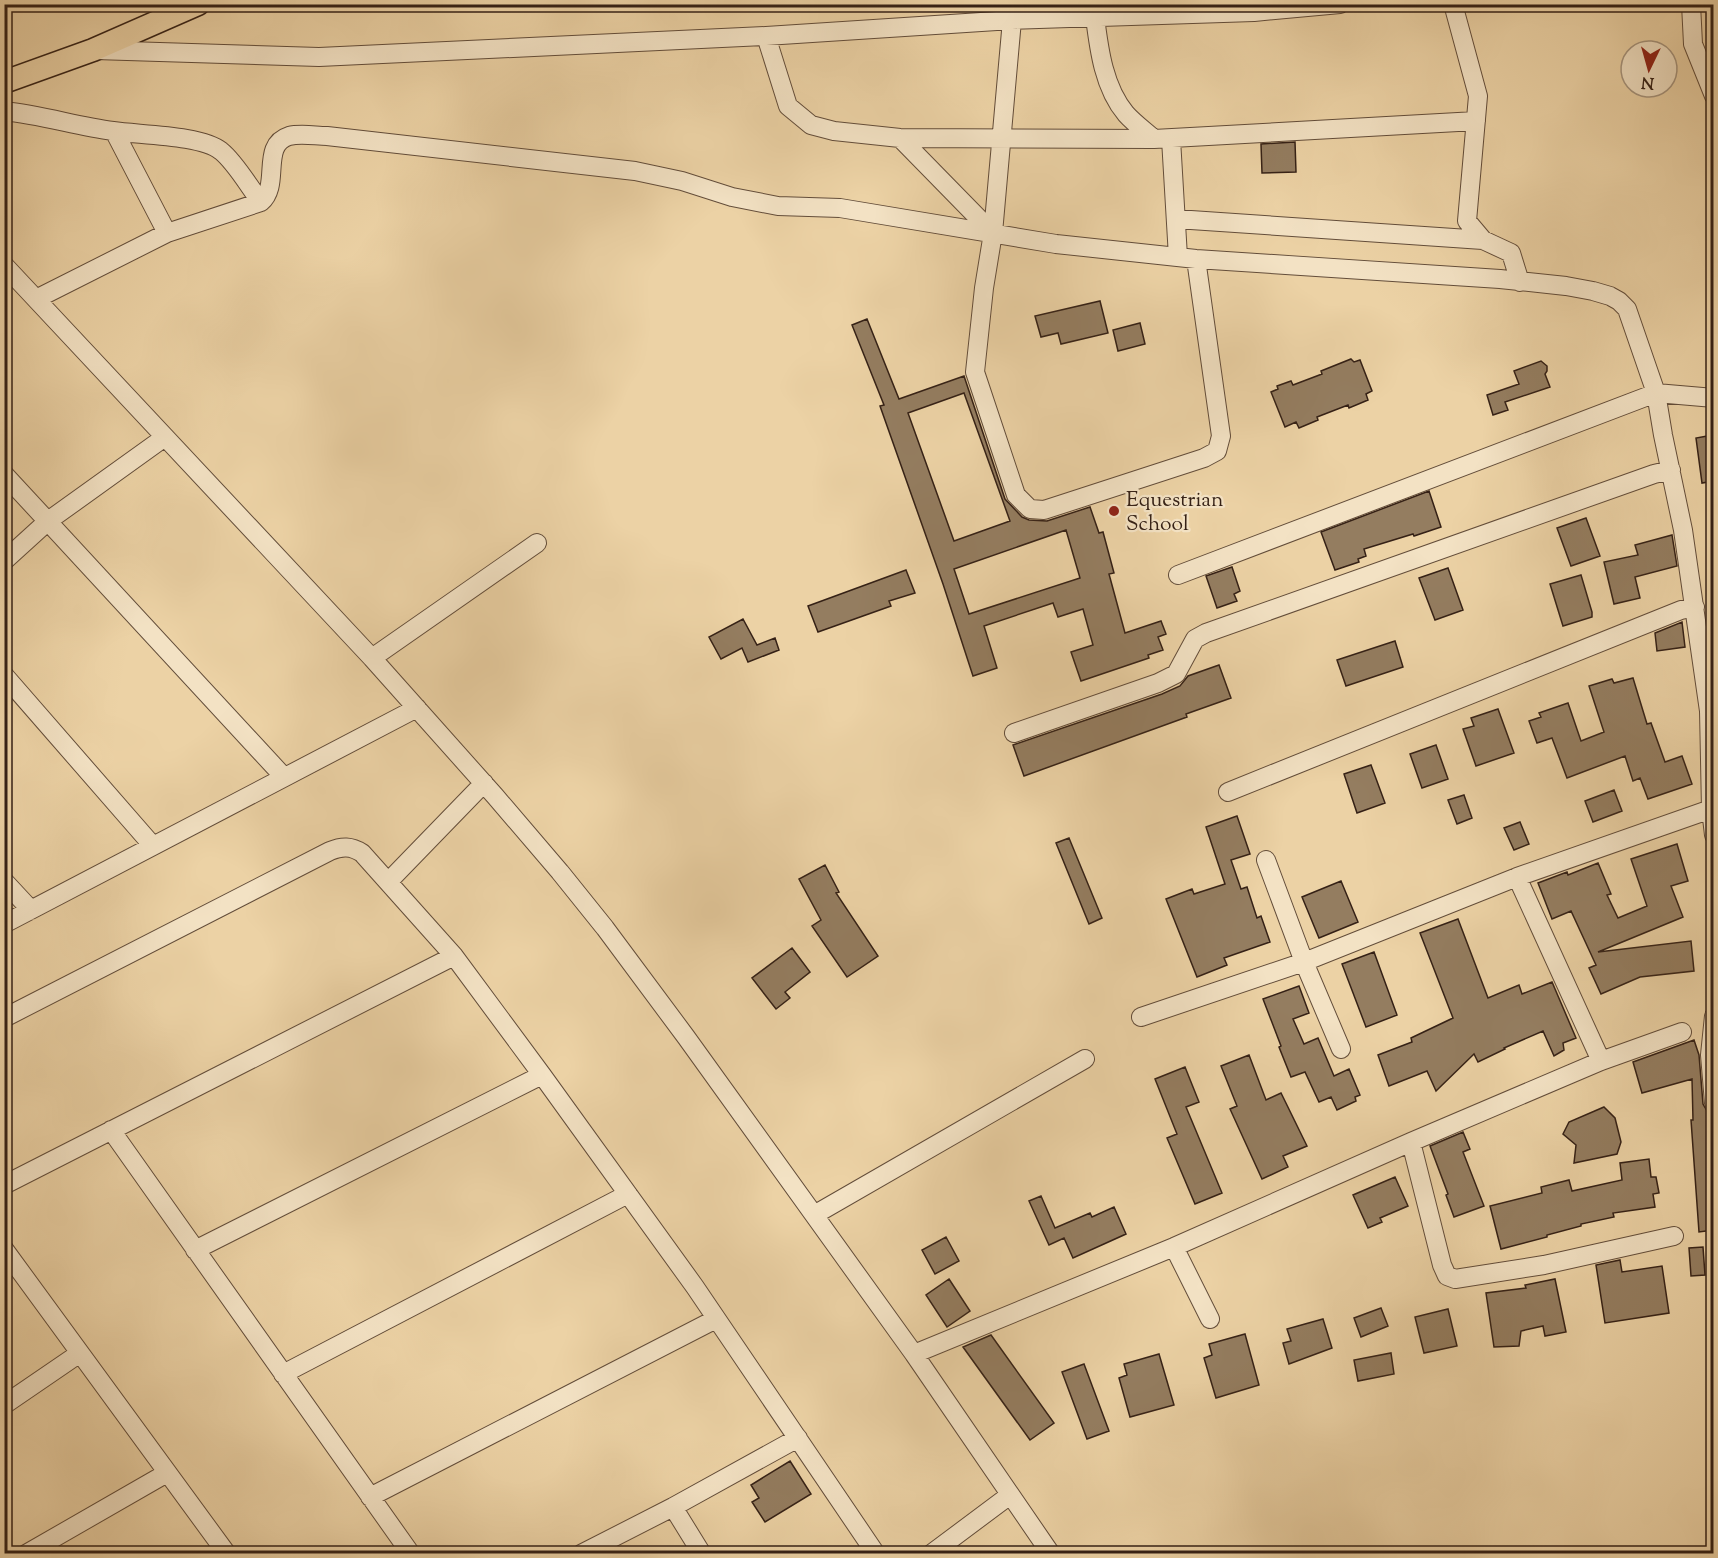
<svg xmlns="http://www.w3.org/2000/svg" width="1718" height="1558" font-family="'Sorts Mill Goudy',serif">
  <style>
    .building { fill: #947d60; stroke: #352116; stroke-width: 1.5; fill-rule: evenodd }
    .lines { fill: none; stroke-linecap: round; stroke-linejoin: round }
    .minor-casing { stroke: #634d3a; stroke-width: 20 }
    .major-casing { stroke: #352116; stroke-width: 25 }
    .minor { stroke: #f3e2c4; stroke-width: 18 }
    .major { stroke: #ecd2a5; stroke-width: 22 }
    .poi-dot { fill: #8f2418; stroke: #f3e2c4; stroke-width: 2 }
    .labels { text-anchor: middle; stroke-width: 4.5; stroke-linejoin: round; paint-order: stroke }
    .poi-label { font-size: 21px; fill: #352116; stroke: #f3e2c4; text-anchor: start }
  </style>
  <rect width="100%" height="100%" fill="#ecd2a5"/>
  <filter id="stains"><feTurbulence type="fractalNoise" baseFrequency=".00333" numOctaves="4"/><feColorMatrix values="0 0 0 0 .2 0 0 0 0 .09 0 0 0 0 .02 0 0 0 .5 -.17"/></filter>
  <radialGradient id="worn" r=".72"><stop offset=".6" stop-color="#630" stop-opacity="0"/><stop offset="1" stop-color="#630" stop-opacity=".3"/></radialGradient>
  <!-- building -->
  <path class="building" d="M1295,142l1,30 -34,1 -1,-29z
    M1100,301l8,32 -47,11 -3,-11 -17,4 -6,-21z
    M867,319l32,80 65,-23 41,123 17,18 7,3 18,1 43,-14 9,26 4,-1 11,41 -5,1 16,59 36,-12 5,13 -8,3 5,13 -15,5 1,3 -68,23 -10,-29 22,-7 -10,-36 -25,8 -5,-14 -69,23 13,42 -24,8 -30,-92 -63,-178 4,-1 -32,-80zM964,393l46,128 -56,20 -46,-128zM1066,530l14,48 -111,36 -15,-45z
    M1140,323l5,21 -27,7 -5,-21z
    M1351,359l3,3 6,-2 12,31 -6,3 2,6 -19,8 -1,-3 -31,12 1,3 -19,8 -3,-6 -11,5 -14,-35 7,-3 -1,-3 14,-5 2,4 29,-11 -1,-3z
    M1541,361l6,5v5l-2,3 5,13 -45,15 3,8 -15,5 -6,-20 32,-11 -5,-13z
    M1713,435v46l-11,2 -6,-45z
    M1429,491l12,36 -27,9 -1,-2 -49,15 2,7 -8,3 1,3 -24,8 -14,-38z
    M1586,518l14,38 -29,10 -14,-38z
    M1672,535l5,31 -42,11 5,21 -26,6 -10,-42 34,-7 -3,-10z
    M1232,567l8,24 -6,3 3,7 -20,7 -11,-32z
    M1448,568l15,42 -28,10 -16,-42z
    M906,570l9,23 -26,8 2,5 -73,26 -10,-26z
    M1581,575l11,37v5l-29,9 -13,-42z
    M743,619l14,26 18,-7 4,12 -31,12 -6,-14 -21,11 -12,-22z
    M1682,622l3,25 -28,4 -2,-18z
    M1395,641l8,26 -57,19 -9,-26z
    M1219,665l12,33 -45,16 1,3 -163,59 -11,-31 149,-51 18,-8 8,-10z
    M1633,678l14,46 4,-1 14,39 17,-6 10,28 -44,15 -8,-21 -7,3 -8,-25 -58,22 -15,-40 -15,5 -8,-22 12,-4 -2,-4 29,-10 13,38 23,-9 -15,-46 23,-7 2,4z
    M1498,709l16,44 -38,13 -13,-37 11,-3 -3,-8z
    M1436,745l12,34 -26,9 -12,-34z
    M1371,765l14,38 -28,10 -13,-39z
    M1614,790l8,21 -29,11 -8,-21z
    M1464,795l8,23 -15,6 -9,-24z
    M1237,816l13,38 -19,6 10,29 6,-2 10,31 4,-2 9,26 -46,16 3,7 -30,12 -31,-78 26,-10 2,5 31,-10 -19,-57z
    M1520,822l9,22 -15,6 -10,-22z
    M1069,838l33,80 -13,6 -33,-81z
    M1677,844l11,37 -17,5 12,31 -85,35 93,-11 3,30 -54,6 -39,17 -12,-26 7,-3 -25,-54 -19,8 -14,-36 29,-11 1,3 30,-12 13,31 -4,1 11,23 29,-12 -16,-47z
    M825,865l14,27 -3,1 42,63 -31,21 -35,-51 9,-6 -22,-41z
    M1341,881l17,41 -39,16 -17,-41z
    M1458,919l30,79 31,-13 3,9 30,-12 24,56 -13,5 1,7 -10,6 -11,-25 -39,17 1,1 -27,13 -4,-8 -38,37 -9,-20 -38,15 -11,-31 34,-13 -1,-4 42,-20 -33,-85z
    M792,948l18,24 -25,20 5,6 -14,11 -24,-31z
    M1374,952l23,63 -31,12 -24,-63z
    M1299,986l10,27 -16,6 11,25 14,-6 16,38 15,-7 11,26 -5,2 1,4 -19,9 -6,-13 -12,5 -14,-30 -14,5 -12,-30 2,-1 -18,-47z
    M1694,1040l5,15 4,49 4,7 6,109v10l-14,2 -8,-112h2l-1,-41 -50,14 -9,-31z
    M1249,1055l17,45 15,-7 26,53 -24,10 5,11 -26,12 -32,-70 7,-3 -16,-40z
    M1185,1067l14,35 -13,5 36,86 -27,11 -28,-66 10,-4 -22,-55z
    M1604,1107l11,11 6,24 -4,12 -43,9 2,-18 -13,-11 6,-12z
    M1463,1132l7,17 -7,3 21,54 -30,11 -8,-22 2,-1 -18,-48z
    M1649,1159l2,18h5l3,16 -6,1 2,13 -42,6 1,4 -33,7v2l-34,9v2l-46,12 -11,-43 52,-13 -1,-6 28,-7 3,11 50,-11 -2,-17z
    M1395,1177l13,29 -28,12 2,4 -14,6 -15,-33z
    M1041,1196l14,32 35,-15 2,4 22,-10 12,27 -53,24 -9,-20 -15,7 -20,-44z
    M946,1237l13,24 -24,13 -13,-24z
    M1703,1247l2,28 -14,1 -2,-28z
    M1620,1260l2,12 40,-6 7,47 -64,10 -9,-58z
    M949,1279l21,32 -23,16 -21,-32z
    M1555,1279l11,53 -21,4 -2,-10 -22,5 -2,15 -25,1 -8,-54 40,-5 -1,-3z
    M1381,1308l7,18 -27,11 -7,-19z
    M1448,1309l9,37 -33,7 -9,-36z
    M1323,1319l9,29 -43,16 -6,-21 8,-2 -4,-12z
    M1245,1334l14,51 -43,13 -12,-40 8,-3 -3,-11z
    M991,1335l63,88 -24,17 -67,-93z
    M1391,1353l3,21 -36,7 -4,-21z
    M1159,1354l15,51 -44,12 -11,-39 8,-3 -3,-11z
    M1084,1364l25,67 -22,8 -25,-67z
    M790,1461l21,33 -46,28 -13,-20 7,-4 -8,-13z"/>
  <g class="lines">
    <!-- minor casing -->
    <g class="minor-casing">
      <path id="minor" d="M1453,4l25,92 -11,125 16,19 28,13 9,29
        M1691,4l2,40 21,52
        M1095,17c4,33 9,71 31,97 8,9 19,17 28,25
        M766,36l22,70 23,19 23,6 66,7 254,1 322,-18
        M95,50l224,7 447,-21 246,-16 242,-8 86,-8
        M4,111c37,4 73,15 109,20 27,4 89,4 108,20 15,12 28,36 40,51
        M114,131l53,102
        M900,138l93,95 19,-213
        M1171,139l7,118
        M1176,219l307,21
        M993,233l-9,55 -9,84 41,123 14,14 14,1 160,-52 13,-7 4,-15 -25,-177
        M4,265l368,393 123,138 65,76 45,56 81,109 228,317 137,200
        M36,299l131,-66 94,-31c20,-17 -1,-57 28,-66 12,-3 27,0 38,0l308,35 47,10 50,16 46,9 62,2 216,36 140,15 304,20 66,7 27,5 17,5 9,5 8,8 29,84 -478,182
        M1714,398l-58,-5 7,42 20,95 26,181 2,98 3,26
        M4,474l280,303
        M4,561l44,-40 117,-84
        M372,658l165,-115
        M4,675l149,171
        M1014,733l144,-50 18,-9 19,-35 11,-6 448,-159 17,-4
        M1228,792l453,-182 14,-3
        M1266,860l38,102 37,87
        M1517,877l84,184
        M4,881l27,29
        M389,881l95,-98
        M4,924l413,-216
        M1714,1016l-4,39 4,48
        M1141,1017l163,-55 213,-85 194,-68
        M4,1018l326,-167c12,-5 21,-5 32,2l92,103 88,119 153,212 181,267
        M111,1130l300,424
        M1411,1142l31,123 5,11 8,3 89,-14 130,-29
        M4,1185l450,-229
        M814,1215l271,-156
        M1174,1247l36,72
        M4,1249l223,305
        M195,1250l347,-175
        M914,1354l260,-107 237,-105 190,-81 81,-29
        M283,1374l345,-180
        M4,1405l76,-52
        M370,1497l346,-178
        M673,1507l29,47
        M26,1554l141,-81
        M581,1554l92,-47 125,-69
        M931,1554l79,-59"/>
    </g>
    <!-- major casing -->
    <g class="major-casing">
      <path id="major" d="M4,82l89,-32 105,-46"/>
    </g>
    <!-- minor -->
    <use href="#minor" class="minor"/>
    <!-- major -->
    <use href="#major" class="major"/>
  </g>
  <!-- markers -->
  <circle class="poi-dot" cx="1114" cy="511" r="6"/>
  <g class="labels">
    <!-- poi labels -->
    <g class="poi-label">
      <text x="1126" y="506">Equestrian<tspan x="1126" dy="24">School</tspan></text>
    </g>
  </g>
  <!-- margin -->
  <rect width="1718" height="1558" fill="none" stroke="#ecd2a5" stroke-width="24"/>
  <rect x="6" y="6" width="1706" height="1546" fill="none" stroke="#352116" stroke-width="3"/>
  <rect x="12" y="12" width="1694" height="1534" fill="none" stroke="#352116" stroke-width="1.5"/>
  <!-- north arrow -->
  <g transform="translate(1649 69) rotate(185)"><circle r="28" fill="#f3e2c4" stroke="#a7957e" stroke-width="1.5"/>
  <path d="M0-4.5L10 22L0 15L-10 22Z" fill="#8f2418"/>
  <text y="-9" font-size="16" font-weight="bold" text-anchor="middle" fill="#352116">N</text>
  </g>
  <rect width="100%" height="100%" filter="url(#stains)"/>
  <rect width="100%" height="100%" fill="url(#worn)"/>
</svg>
